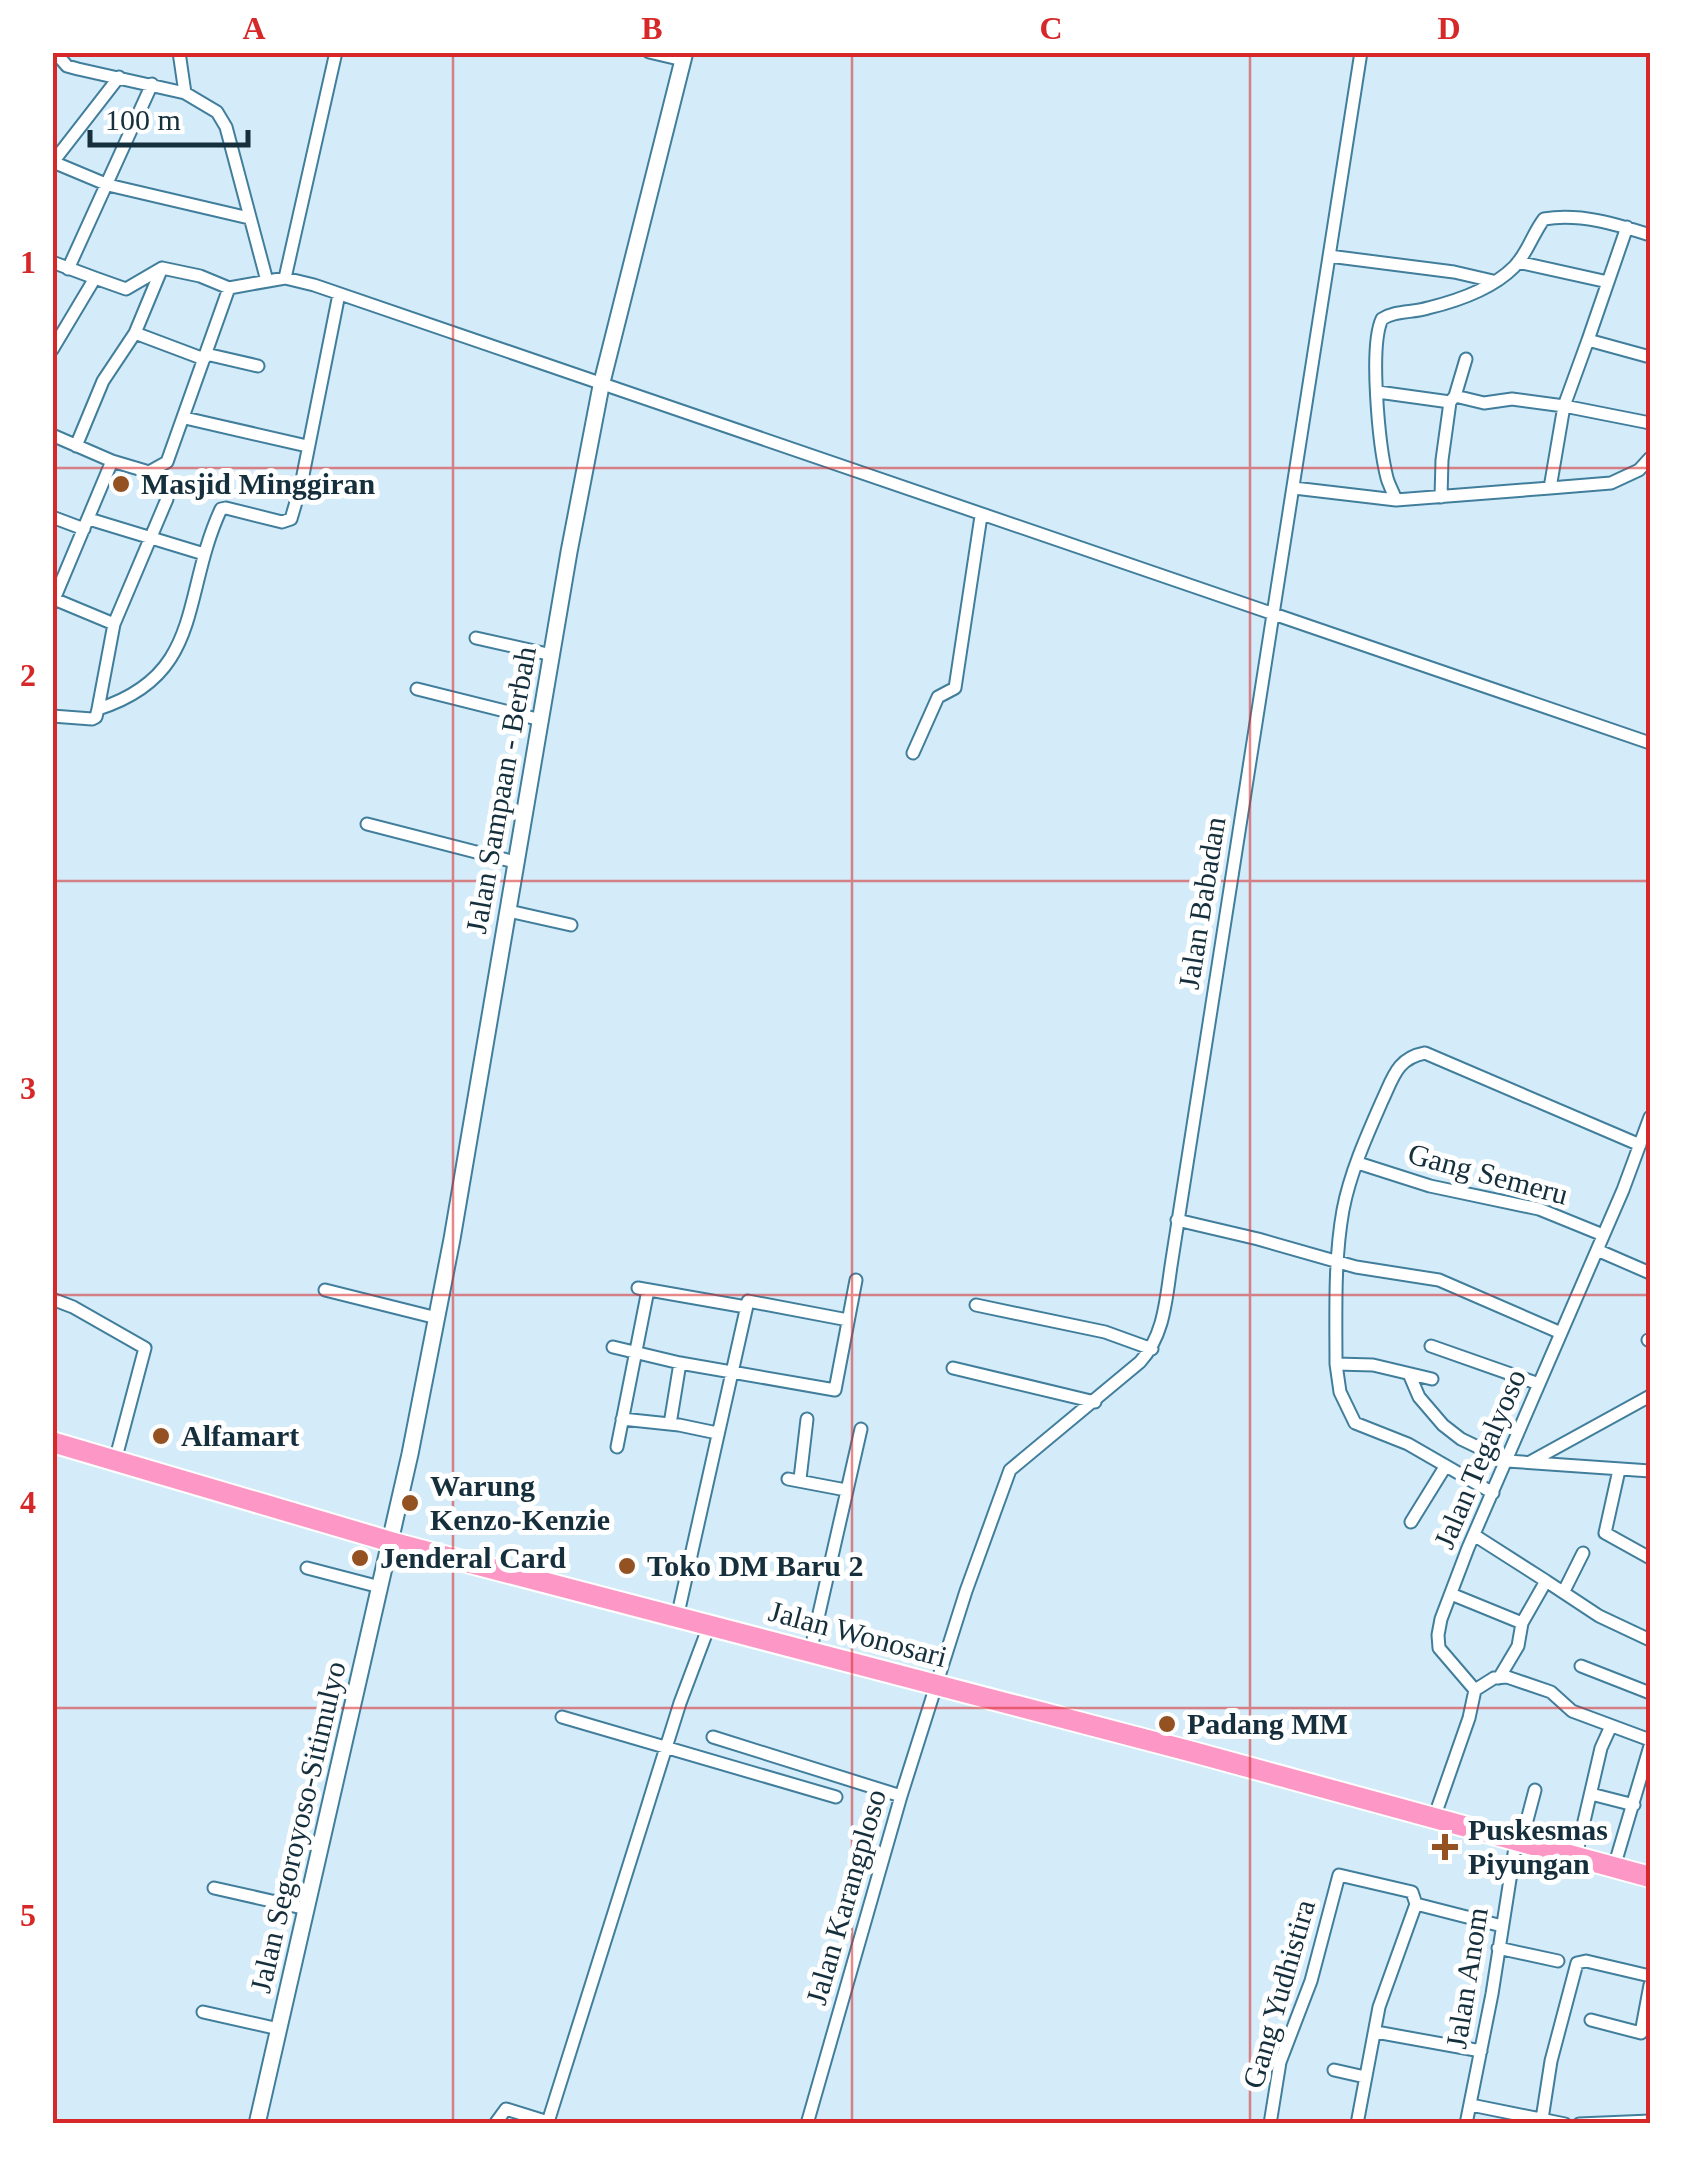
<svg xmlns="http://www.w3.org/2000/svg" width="1703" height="2176" font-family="'Times New Roman',serif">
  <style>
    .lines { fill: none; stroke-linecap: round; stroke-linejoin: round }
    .street-casing { stroke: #417e9c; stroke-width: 15 }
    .secondary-casing { stroke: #417e9c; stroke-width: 19 }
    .highway-casing { stroke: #fff; stroke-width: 24 }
    .street { stroke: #fff; stroke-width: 11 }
    .secondary { stroke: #fff; stroke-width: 15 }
    .highway { stroke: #fd98c6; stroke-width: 20 }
    .grid { fill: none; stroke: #d62828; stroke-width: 2.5; stroke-opacity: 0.55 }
    .poi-dot { fill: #945122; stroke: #fff; stroke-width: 4 }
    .labels { text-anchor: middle; stroke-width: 10; stroke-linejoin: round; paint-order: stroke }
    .poi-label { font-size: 30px; font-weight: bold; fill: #152f3c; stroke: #fff; text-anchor: start }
    .street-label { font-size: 30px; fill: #152f3c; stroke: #fff }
    .neatline { fill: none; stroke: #d62828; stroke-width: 4 }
    .grid-label { font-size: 32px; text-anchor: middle; font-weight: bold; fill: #d62828 }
  </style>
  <rect width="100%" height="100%" fill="#d4ecf9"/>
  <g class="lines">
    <!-- street casing -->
    <g class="street-casing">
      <path id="street" d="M55,52l12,14 11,3 107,24
        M179,52l6,41 32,19 9,15 41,154
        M649,52l34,8
        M119,77l-66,85 55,23 141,33
        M1329,256l125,16 39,9
        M52,262l43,16 -43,72
        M1518,262l90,20
        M68,269l84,-185
        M285,278l51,-226
        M229,288l56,-10 29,7 1336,458
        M135,333l27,-65
        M1588,340l39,-113
        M206,354l52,12
        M1650,357l-62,-17 -24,66 86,17
        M1378,392l72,10
        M1455,396l29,7 28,-4 52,7 -14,82
        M185,418l122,28
        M52,435l60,26
        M76,446l27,-65 32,-48 69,26
        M1294,488l102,12 154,-12 61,-5 28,-13 11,-12
        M1441,497l1,-37 8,-58 5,-6 11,-37
        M1396,500c-3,-8 -7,-15 -9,-22 -8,-32 -18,-132 -5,-159 14,-9 30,-6 46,-11 29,-7 65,-20 86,-41 13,-13 19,-34 30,-48 36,-6 72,5 106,16
        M52,517l32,12
        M89,519l115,35
        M54,599l60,25
        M52,604l60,-143 37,11 18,-10 62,-174 -29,-12 -38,-8 -36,21 -31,-11
        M476,638l76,17
        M417,689l124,31
        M98,709l16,-85 53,-125 -1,-18 -9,-12
        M52,716l40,3 4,-2 2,-8c107,-34 83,-114 123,-200l5,-1 56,14 9,-3 10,-34 38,-191
        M913,753l25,-56 17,-9 26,-172
        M367,824l148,38
        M509,911l62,14
        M1358,1163l72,23 109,23 64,26
        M1177,1220l81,19 98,28 83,13 122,53
        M1597,1250l53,23
        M638,1288l108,19
        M325,1290l112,28
        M52,1299l21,8 72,41 -30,113
        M976,1305l129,27 47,17
        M1648,1340l2,1
        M1431,1346l108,38
        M613,1347l67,16 155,27 21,-110
        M1336,1364c0,-51 -2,-104 7,-154 7,-37 24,-75 39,-109 11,-23 15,-43 43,-48l215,92
        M953,1368l142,34
        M1410,1376l9,21 24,28 18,14 46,22 143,10
        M1432,1379l-59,-14 -37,-1 4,28 15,31 53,21 85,49
        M622,1419l57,6 38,8
        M670,1424l10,-61
        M617,1447l31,-157
        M1530,1462l120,-66
        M1619,1470l-14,63 45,25
        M788,1479l58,11
        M800,1479l7,-60
        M1411,1522l34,-55
        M1474,1535l72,46 -24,42 -4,23 -19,32
        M307,1568l73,19
        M1546,1581l53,35 51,24
        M1564,1591l19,-38
        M1451,1594l71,29
        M677,1618l71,-317 100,19
        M810,1653l51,-224
        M1581,1666l69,27
        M1475,1690l19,-12 13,-1 44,15 21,19 78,29
        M562,1717l274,80
        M713,1737l188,59
        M1591,1794l43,11
        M1434,1818l35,-100 6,-28 -36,-42 -1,-13 3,-16 27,-71 155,-358 27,-73
        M1521,1843l14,-53
        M1576,1856l25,-108 10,-22
        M1614,1867l36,-121
        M214,1888l93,21
        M1498,1948l60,13
        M203,2012l76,17
        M1591,2020l50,13 9,-48
        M1376,2032l105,19
        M1334,2070l31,7
        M1471,2105l94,19
        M1542,2119l9,-58 26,-98 9,-2 64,15
        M495,2124l11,-15 42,13 132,-419 29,-77
        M807,2124l94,-328 65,-205 44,-121 130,-108c24,-26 26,-62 31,-96l190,-1214
        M1270,2124l10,-62 31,-81 28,-106 73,17 4,12 86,22
        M1357,2124l22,-117 37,-103
        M1466,2124l26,-130 24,-153
        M1579,2124l71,-3"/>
    </g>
    <!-- secondary casing -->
    <g class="secondary-casing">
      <path id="secondary" d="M257,2124l153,-670 42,-215 117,-687 32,-166 84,-334"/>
    </g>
    <!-- highway casing -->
    <g class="highway-casing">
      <path id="highway" d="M52,1442l346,102 795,208 457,125"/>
    </g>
    <!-- street -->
    <use href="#street" class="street"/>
    <!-- secondary -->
    <use href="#secondary" class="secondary"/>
    <!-- highway -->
    <use href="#highway" class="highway"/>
  </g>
  <!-- grid -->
  <path class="grid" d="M453,52v2072M852,52v2072M1250,52v2072M52,468h1598M52,881h1598M52,1295h1598M52,1708h1598"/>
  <!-- markers -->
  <g class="poi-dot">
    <circle cx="121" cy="484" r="10"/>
    <circle cx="161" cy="1436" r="10"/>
    <circle cx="410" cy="1503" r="10"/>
    <circle cx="360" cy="1558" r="10"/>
    <circle cx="627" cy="1566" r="10"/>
    <circle cx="1167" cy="1724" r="10"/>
    <path d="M1440 1832h10v10h10v10h-10v10h-10v-10h-10v-10h10z"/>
  </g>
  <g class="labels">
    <!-- poi labels -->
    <g class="poi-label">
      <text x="141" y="494">Masjid Minggiran</text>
      <text x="181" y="1446">Alfamart</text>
      <text x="430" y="1496">Warung<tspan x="430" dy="34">Kenzo-Kenzie</tspan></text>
      <text x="380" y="1568">Jenderal Card</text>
      <text x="647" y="1576">Toko DM Baru 2</text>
      <text x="1187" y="1734">Padang MM</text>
      <text x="1468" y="1840">Puskesmas<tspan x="1468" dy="34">Piyungan</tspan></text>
    </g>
    <!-- street labels -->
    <g class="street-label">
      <text transform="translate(501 790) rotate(-80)" y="10">Jalan Sampaan - Berbah</text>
      <text transform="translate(1202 903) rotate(-81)" y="10">Jalan Babadan</text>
      <text transform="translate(1488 1174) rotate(15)" y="10">Gang Semeru</text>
      <text transform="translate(1480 1459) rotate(-67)" y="10">Jalan Tegalyoso</text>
      <text transform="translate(858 1634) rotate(15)" y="10">Jalan Wonosari</text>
      <text transform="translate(298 1827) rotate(-77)" y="10">Jalan Segoroyoso-Sitimulyo</text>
      <text transform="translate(846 1897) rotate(-74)" y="10">Jalan Karangploso</text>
      <text transform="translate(1467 1978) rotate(-81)" y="10">Jalan Anom</text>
      <text transform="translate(1279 1994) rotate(-74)" y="10">Gang Yudhistira</text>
    </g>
  </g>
  <!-- border -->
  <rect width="1703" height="2176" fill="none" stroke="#ffffff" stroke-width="110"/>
  <!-- scale -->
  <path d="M90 130v15h158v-15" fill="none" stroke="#152f3c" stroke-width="5"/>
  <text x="105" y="130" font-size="30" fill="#152f3c" stroke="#ffffff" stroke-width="8" paint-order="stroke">100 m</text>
  <rect x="55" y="55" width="1593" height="2066" class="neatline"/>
  <g class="grid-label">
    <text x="254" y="39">A</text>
    <text x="652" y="39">B</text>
    <text x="1051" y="39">C</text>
    <text x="1449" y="39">D</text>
    <text x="28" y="273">1</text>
    <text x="28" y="686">2</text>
    <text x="28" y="1099">3</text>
    <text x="28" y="1513">4</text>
    <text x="28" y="1926">5</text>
  </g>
</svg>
